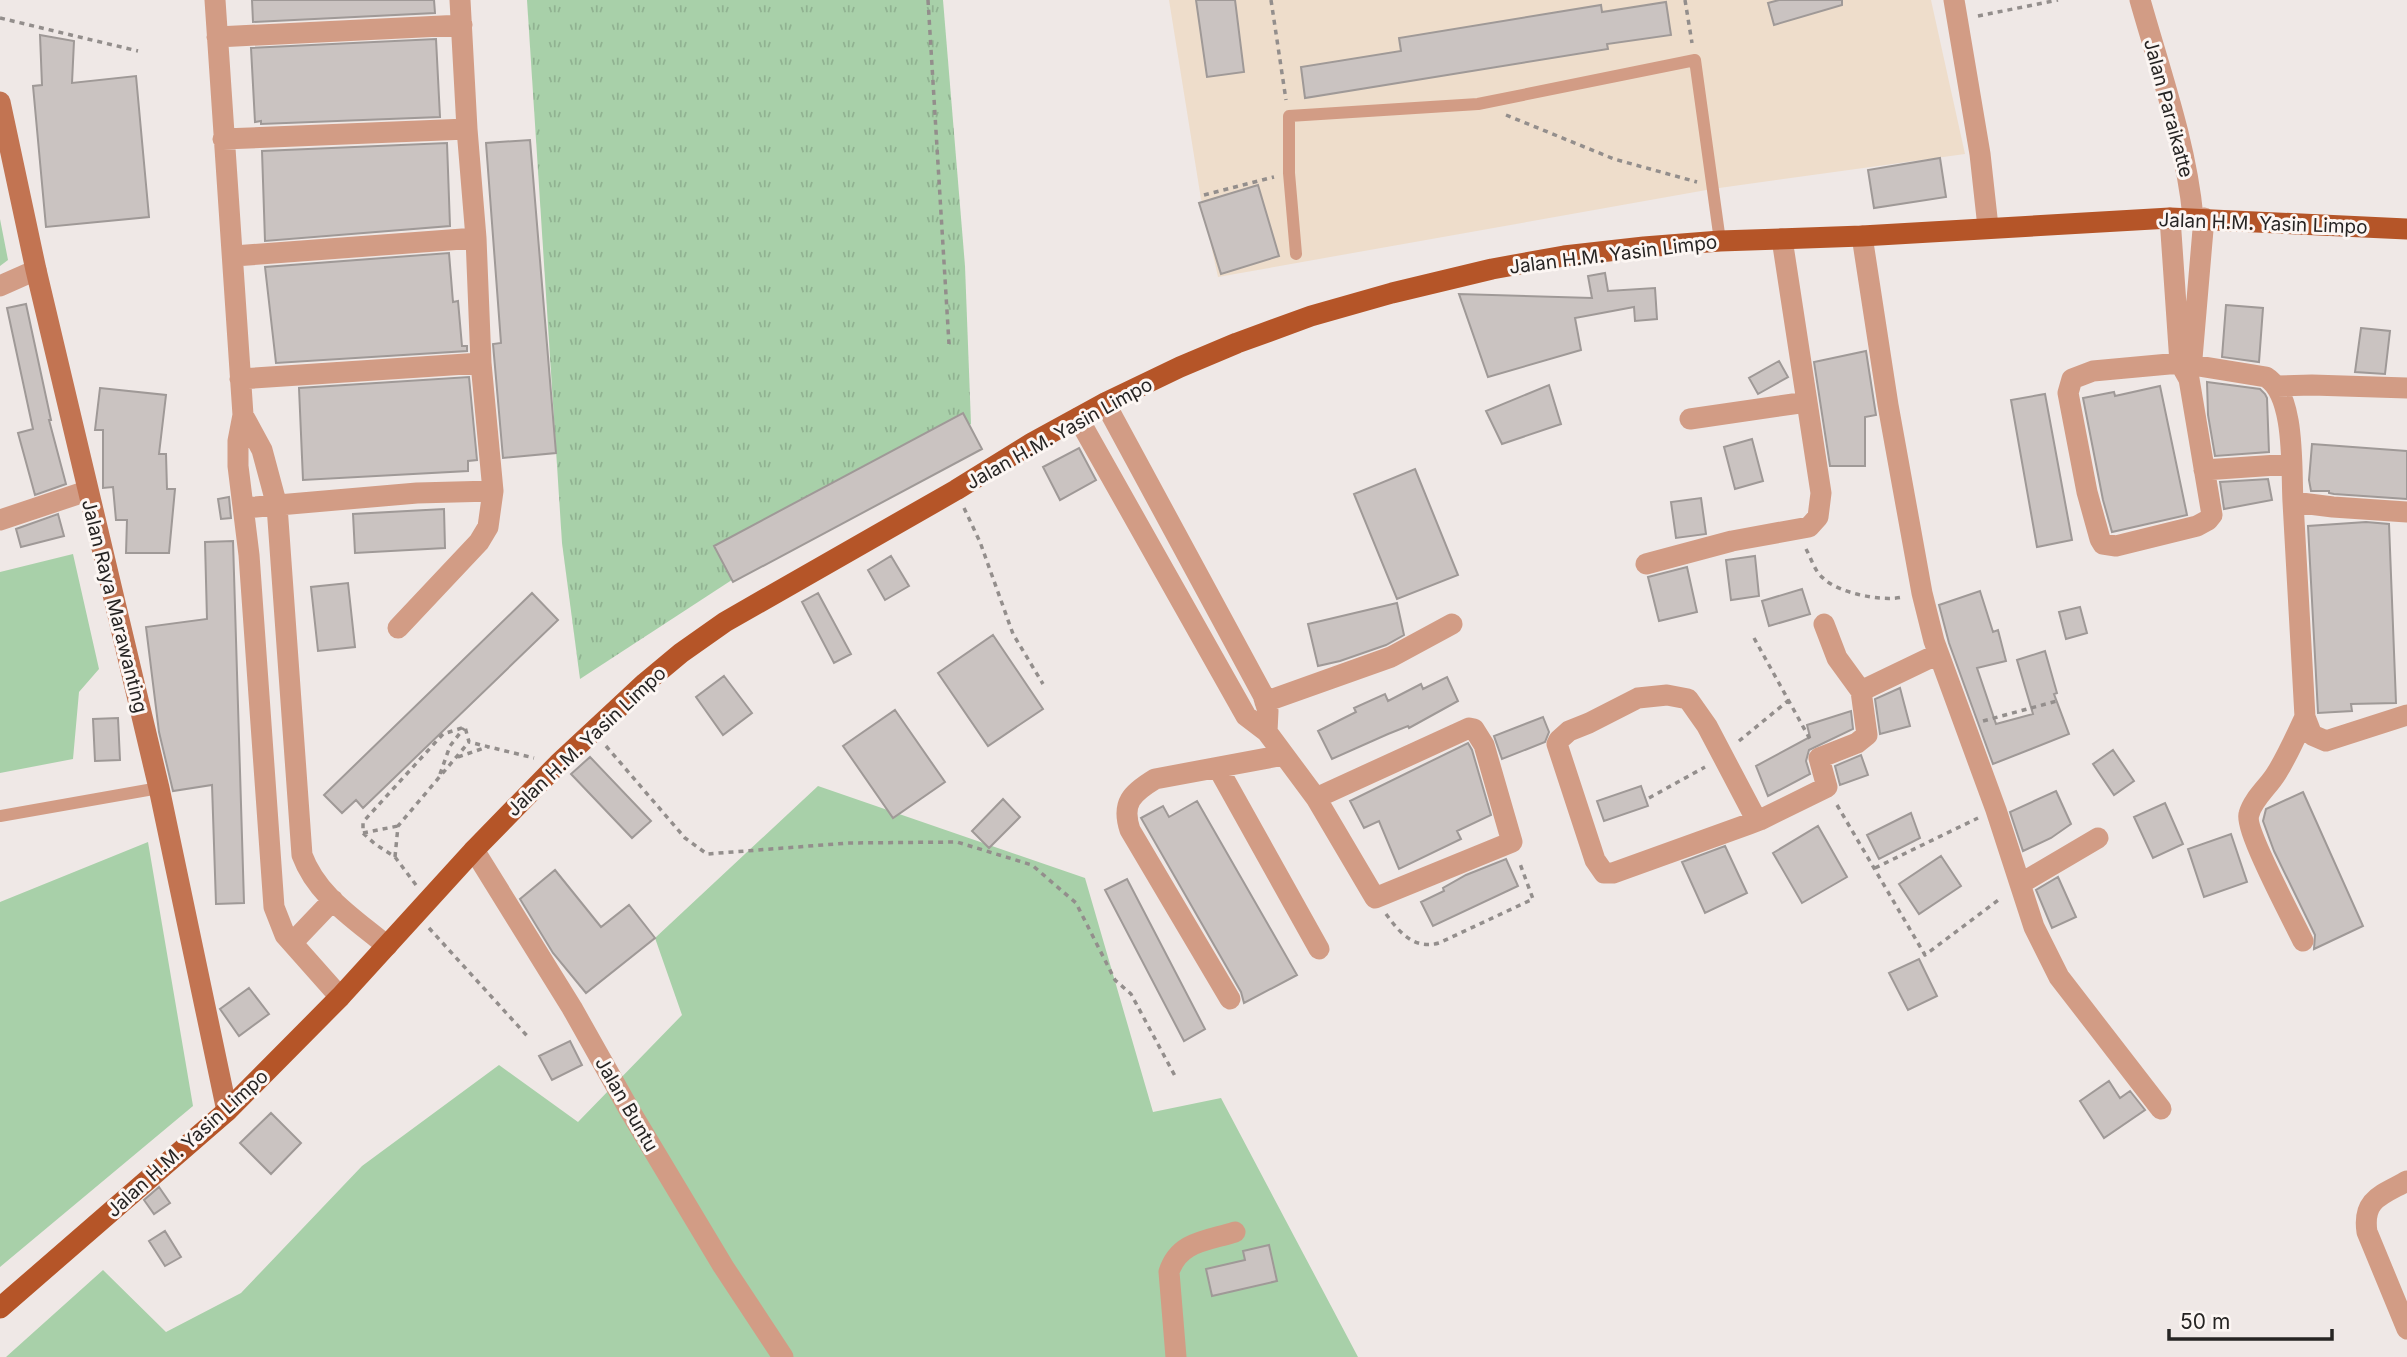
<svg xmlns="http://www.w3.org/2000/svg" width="2407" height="1357" font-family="Inter,sans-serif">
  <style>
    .education { fill: #eeddcb }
    .grass { fill: url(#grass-tufts) }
    .garden { fill: #a8d0a9 }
    .building { fill: #cac3c1; stroke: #9f9997; stroke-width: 2 }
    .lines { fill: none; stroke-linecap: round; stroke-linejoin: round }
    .path { stroke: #938e8c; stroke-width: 3.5; stroke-dasharray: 5 5; stroke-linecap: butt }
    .lane { stroke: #d29c85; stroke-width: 12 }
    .street { stroke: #d29c85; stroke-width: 21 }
    .secondary { stroke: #c27452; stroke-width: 21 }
    .primary { stroke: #b55528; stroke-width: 21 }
    .labels { text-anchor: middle; stroke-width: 6; stroke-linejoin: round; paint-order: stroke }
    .street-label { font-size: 19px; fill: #262423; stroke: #fcf6f3 }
  </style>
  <defs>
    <pattern id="grass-tufts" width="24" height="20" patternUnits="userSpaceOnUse" patternTransform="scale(1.75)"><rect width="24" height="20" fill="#a8d0a9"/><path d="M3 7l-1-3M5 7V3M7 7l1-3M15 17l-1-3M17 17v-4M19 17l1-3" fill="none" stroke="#90b291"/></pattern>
  </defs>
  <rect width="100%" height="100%" fill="#efe8e6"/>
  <!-- education -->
  <path class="education" d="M1169,0h762l34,154 -253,35 -494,88 -17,-78z"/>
  <!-- grass -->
  <path class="grass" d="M527,0h416l22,266 6,158 -391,255 -18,-136z"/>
  <!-- garden -->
  <path class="garden" d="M0,219l8,41 -8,6z
    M73,554l26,115 -20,23 -6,67 -73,14v-201z
    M818,786l267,92 68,234 68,-14 137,259h-1352l97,-87 63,62 75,-39 121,-127 137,-101 79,57 104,-107 -27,-77z
    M148,842l45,264 -193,161v-365z"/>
  <!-- building -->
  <path class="building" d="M252,0h182l1,13 -182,9z
    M1196,0h39l9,72 -37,5z
    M1779,0h63v5l-68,20 -6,-22z
    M1666,2l5,33 -64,9 1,5 -303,49 -4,-31 100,-16 -2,-13 202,-33 1,7z
    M40,35l34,6 -2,42 64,-7 13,141 -103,10 -13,-141 9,-1z
    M436,39l4,78 -179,7v-3l-6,1 -4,-74z
    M530,140l26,313 -53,5 -10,-114 8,-1 -15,-200z
    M447,143l3,83 -185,15 -3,-90z
    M1940,158l6,39 -72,11 -6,-38z
    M1258,185l21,71 -58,18 -22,-71z
    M449,253l4,49 5,-1 4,45h5v5l-191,12 -11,-96z
    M1605,273l3,18 47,-3 2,31 -22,2 -1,-14 -59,11 6,32 -93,27 -29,-83 133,4 -4,-22z
    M26,304l25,116h-2l17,64 -31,11 -17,-62 15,-4 -26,-121z
    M2226,305l37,3 -4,54 -37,-5z
    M2361,328l29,3 -5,43 -30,-2z
    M1866,351l10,64 -11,2v49h-35l-16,-104z
    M1779,361l9,16 -30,17 -9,-16z
    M469,377l8,83 -9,1v10l-165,9 -4,-92z
    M2207,382l53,7 5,5 2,4 2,54 -54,4 -7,-41z
    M1549,385l12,39 -59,20 -16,-33z
    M2160,386l27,129 -75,17 -9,-32 -20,-102 31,-6 1,4z
    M100,388l66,7 -7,59h7l1,35h8l-6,64h-43l1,-33h-11l-3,-33 -10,1v-58h-8z
    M2045,394l27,146 -35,7 -26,-147z
    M963,413l19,36 -249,133 -19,-36z
    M1752,439l11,42 -28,8 -11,-42z
    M2312,444l95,7v48l-73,-5 -5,-1v-2h-18l-2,-11z
    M1079,448l17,32 -36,20 -17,-33z
    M1415,469l43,106 -61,24 -43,-105z
    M2268,479l4,21 -48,9 -4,-27z
    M229,497l2,21 -10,1 -3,-20z
    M1701,498l5,36 -30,4 -5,-36z
    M444,509l1,39 -90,5 -2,-39z
    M58,514l6,22 -43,11 -5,-18z
    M2366,522l23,2 7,179 -45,1 1,7 -34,2 -10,-187z
    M233,541l11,362 -28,1 -4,-119 -39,6 -14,-59 -13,-105 61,-8 -2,-77z
    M891,556l18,30 -24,14 -17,-30z
    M1755,556l4,40 -28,4 -5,-40z
    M1687,567l10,45 -38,9 -11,-44z
    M348,583l7,64 -37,4 -7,-64z
    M1802,589l8,25 -41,12 -7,-25z
    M1980,591l13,41 5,-2 8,31 -29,7 19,56 37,-10 -16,-54 28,-9 12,42 -3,1 15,40 -76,30 -44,-121 -10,-38z
    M532,593l26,27 -195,188 -7,-8 -14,13 -18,-18z
    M818,593l33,61 -17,9 -32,-61z
    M1397,603l7,32 -18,10 -46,16 -22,5 -10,-42z
    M2080,607l7,26 -21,6 -7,-27z
    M993,635l50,74 -55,37 -50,-73z
    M724,676l28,37 -29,22 -27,-38z
    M1447,677l11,24 -49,27 -1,-2 -20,8 -56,25 -14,-28 38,-19 -2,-4 31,-14 3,7 33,-17 2,5z
    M1900,688l10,38 -30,8 -5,-35z
    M895,710l50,72 -52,36 -50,-72z
    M1851,711l2,18 -44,21 -3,11 4,13 -42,22 -12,-30 54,-29 -3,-12z
    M1543,717l6,15 -4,10 -43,17 -8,-23z
    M118,718l2,42 -25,1 -2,-42z
    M1468,743l4,7 19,65 -34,16 4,8 -62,30 -20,-48 -15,7 -14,-27z
    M2113,750l21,31 -20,14 -21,-31z
    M1861,755l7,20 -28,10 -5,-19z
    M590,757l61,64 -19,17 -61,-64z
    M1641,786l7,20 -44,15 -7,-20z
    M2056,791l15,33 -20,14 -28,13 -13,-39z
    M2303,792l60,134 -49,23 1,-14 -41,-84 -11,-30 3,-12z
    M1003,799l17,18 -31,31 -17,-17z
    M1197,801l100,174 -53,28 -3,-11 -100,-174 22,-12 6,11z
    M2165,803l18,41 -30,14 -19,-41z
    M1911,813l9,25 -41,21 -12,-24z
    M1818,826l29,51 -45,26 -29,-50z
    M2231,834l16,48 -43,15 -16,-48z
    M1725,846l22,47 -42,20 -23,-51z
    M1941,856l20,30 -42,28 -20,-30z
    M1506,859l12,27 -85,40 -12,-24 23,-11 -1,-3 23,-13z
    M555,870l46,57 28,-22 26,33 -69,55 -33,-40 -33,-54z
    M2058,877l18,40 -24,11 -16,-38z
    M1127,879l78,150 -21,12 -79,-151z
    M1919,959l18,37 -29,14 -19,-37z
    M249,988l20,26 -30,22 -19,-27z
    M570,1041l12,24 -30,15 -13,-24z
    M2109,1081l11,17 10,-7 15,19 -41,28 -24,-37z
    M271,1113l30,30 -30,31 -31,-31z
    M159,1187l11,16 -16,11 -10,-14z
    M165,1231l16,26 -16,9 -16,-25z
    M1269,1245l8,36 -65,15 -6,-27 39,-9 -2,-9z"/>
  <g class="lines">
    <!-- path -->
    <path class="path" d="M928,0l21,344
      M1271,0l15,100
      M1685,0l7,43
      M1978,16l80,-16
      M0,18l138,33
      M1506,115l108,44 83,23
      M1204,195l70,-18
      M964,508l16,34 33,92 30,50
      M1806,549c5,9 9,23 17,29 15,15 59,24 80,19
      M1754,638l57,103
      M1983,721l74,-20
      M1739,741l50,-41
      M606,746l79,92 22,16 141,-11 109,-1 75,23 44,38 39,77 16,14 44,82
      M458,757l29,-10
      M440,774l10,-28 14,-18
      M1649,798l56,-31
      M1837,805l88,150 76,-57
      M363,833l35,-7
      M395,857l3,-31 71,-84
      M1875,868l103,-50
      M416,885l-21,-28 -20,-13 -12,-11v-11l80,-88 22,-7 4,15 65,16
      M1386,914c13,18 28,36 53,29l94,-44 -14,-38
      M429,928l100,110"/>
    <!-- lane -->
    <path class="lane" d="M1296,254l-7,-81v-57l189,-12 217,-44 25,181
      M0,816l159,-28"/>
    <!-- street -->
    <path class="street" d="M215,0l28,415 -5,26v25l11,89 25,352 11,28 55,62
      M1954,0l26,154 8,73
      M2140,0c20,71 46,143 53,217
      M217,37l245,-12
      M223,139l244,-10
      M2170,218l10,145 9,16 23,136 -4,5 -11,6 -81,20 -13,-2 -3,-5 -13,-47 -19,-99 4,-14 21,-8 87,-8 86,14c30,18 25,93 27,125l40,5 74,5
      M1862,236l26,169 34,188 12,48 62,169 38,117 25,50 102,132
      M234,256l242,-18
      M0,286l36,-16
      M2191,370l13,-152
      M240,379l241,-16
      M2277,386l35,-1 95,3
      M1105,403l158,292 5,16 -1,21
      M243,415l19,35 15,56 25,349c15,41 53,64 85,91
      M1078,418l168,298 21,16 49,66 59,100 137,-56 -28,-97 -10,-16 -5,-1 -153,70
      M1690,419l117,-17
      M2204,470l87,-6
      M2293,502l12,215 7,18 14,6 81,-26
      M244,508l173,-15 76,-2 -12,-128 -5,-125 -9,-109 -7,-129
      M0,520l87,-29
      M1646,564l86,-23 77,-14 9,-10 3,-24 -39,-254
      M1824,624l13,34 24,33 77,-37
      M398,628l81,-86 9,-15 5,-36
      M1265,702l126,-45 61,-33
      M1218,768l101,181
      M1757,821l-50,-95 -19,-27 -21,-4 -29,3 -49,25 -20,8 -10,9 -2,4 38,116 9,13h9l136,-49 11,-4 67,-33 -8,-29 38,-15 10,-8 -6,-44
      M474,850l98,158 58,103 93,155 60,91
      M2020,884l78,-46
      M2303,941c-9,-19 -59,-112 -54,-127 4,-15 19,-27 27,-40 11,-17 20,-38 29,-57
      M292,943l41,-43
      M1230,999l-100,-169c-9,-27 2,-37 25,-51l129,-24
      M2407,1181c-25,14 -45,18 -40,51l40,97
      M1176,1357l-7,-85c10,-31 38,-31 66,-40"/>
    <!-- secondary -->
    <path class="secondary" d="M0,102l36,168 123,518 68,323"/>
    <!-- primary -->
    <path class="primary" d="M0,1308l227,-197 113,-114 134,-147 84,-86 87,-81 36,-30 44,-31 231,-132 76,-47 73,-40 75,-36 57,-24 74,-27 81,-23 100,-24 72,-13 80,-9 76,-6 142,-5 308,-18 237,11"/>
  </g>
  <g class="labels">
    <!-- street labels -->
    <g class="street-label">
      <text transform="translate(2169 108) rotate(75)" y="7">Jalan Paraikatte</text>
      <text transform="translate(2263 223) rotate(2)" y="7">Jalan H.M. Yasin Limpo</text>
      <text transform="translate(1613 254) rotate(-7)" y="7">Jalan H.M. Yasin Limpo</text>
      <text transform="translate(1059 433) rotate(-29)" y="7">Jalan H.M. Yasin Limpo</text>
      <text transform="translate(115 606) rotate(76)" y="7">Jalan Raya Marawanting</text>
      <text transform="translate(586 741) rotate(-43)" y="7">Jalan H.M. Yasin Limpo</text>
      <text transform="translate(627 1104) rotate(60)" y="7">Jalan Buntu</text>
      <text transform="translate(187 1143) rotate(-42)" y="7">Jalan H.M. Yasin Limpo</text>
    </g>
  </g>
  <!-- scale -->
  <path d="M2169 1329v10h163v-10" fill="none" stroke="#262423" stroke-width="3.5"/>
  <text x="2180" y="1329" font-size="21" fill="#262423" stroke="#fcf6f3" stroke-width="5" paint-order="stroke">50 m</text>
</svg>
